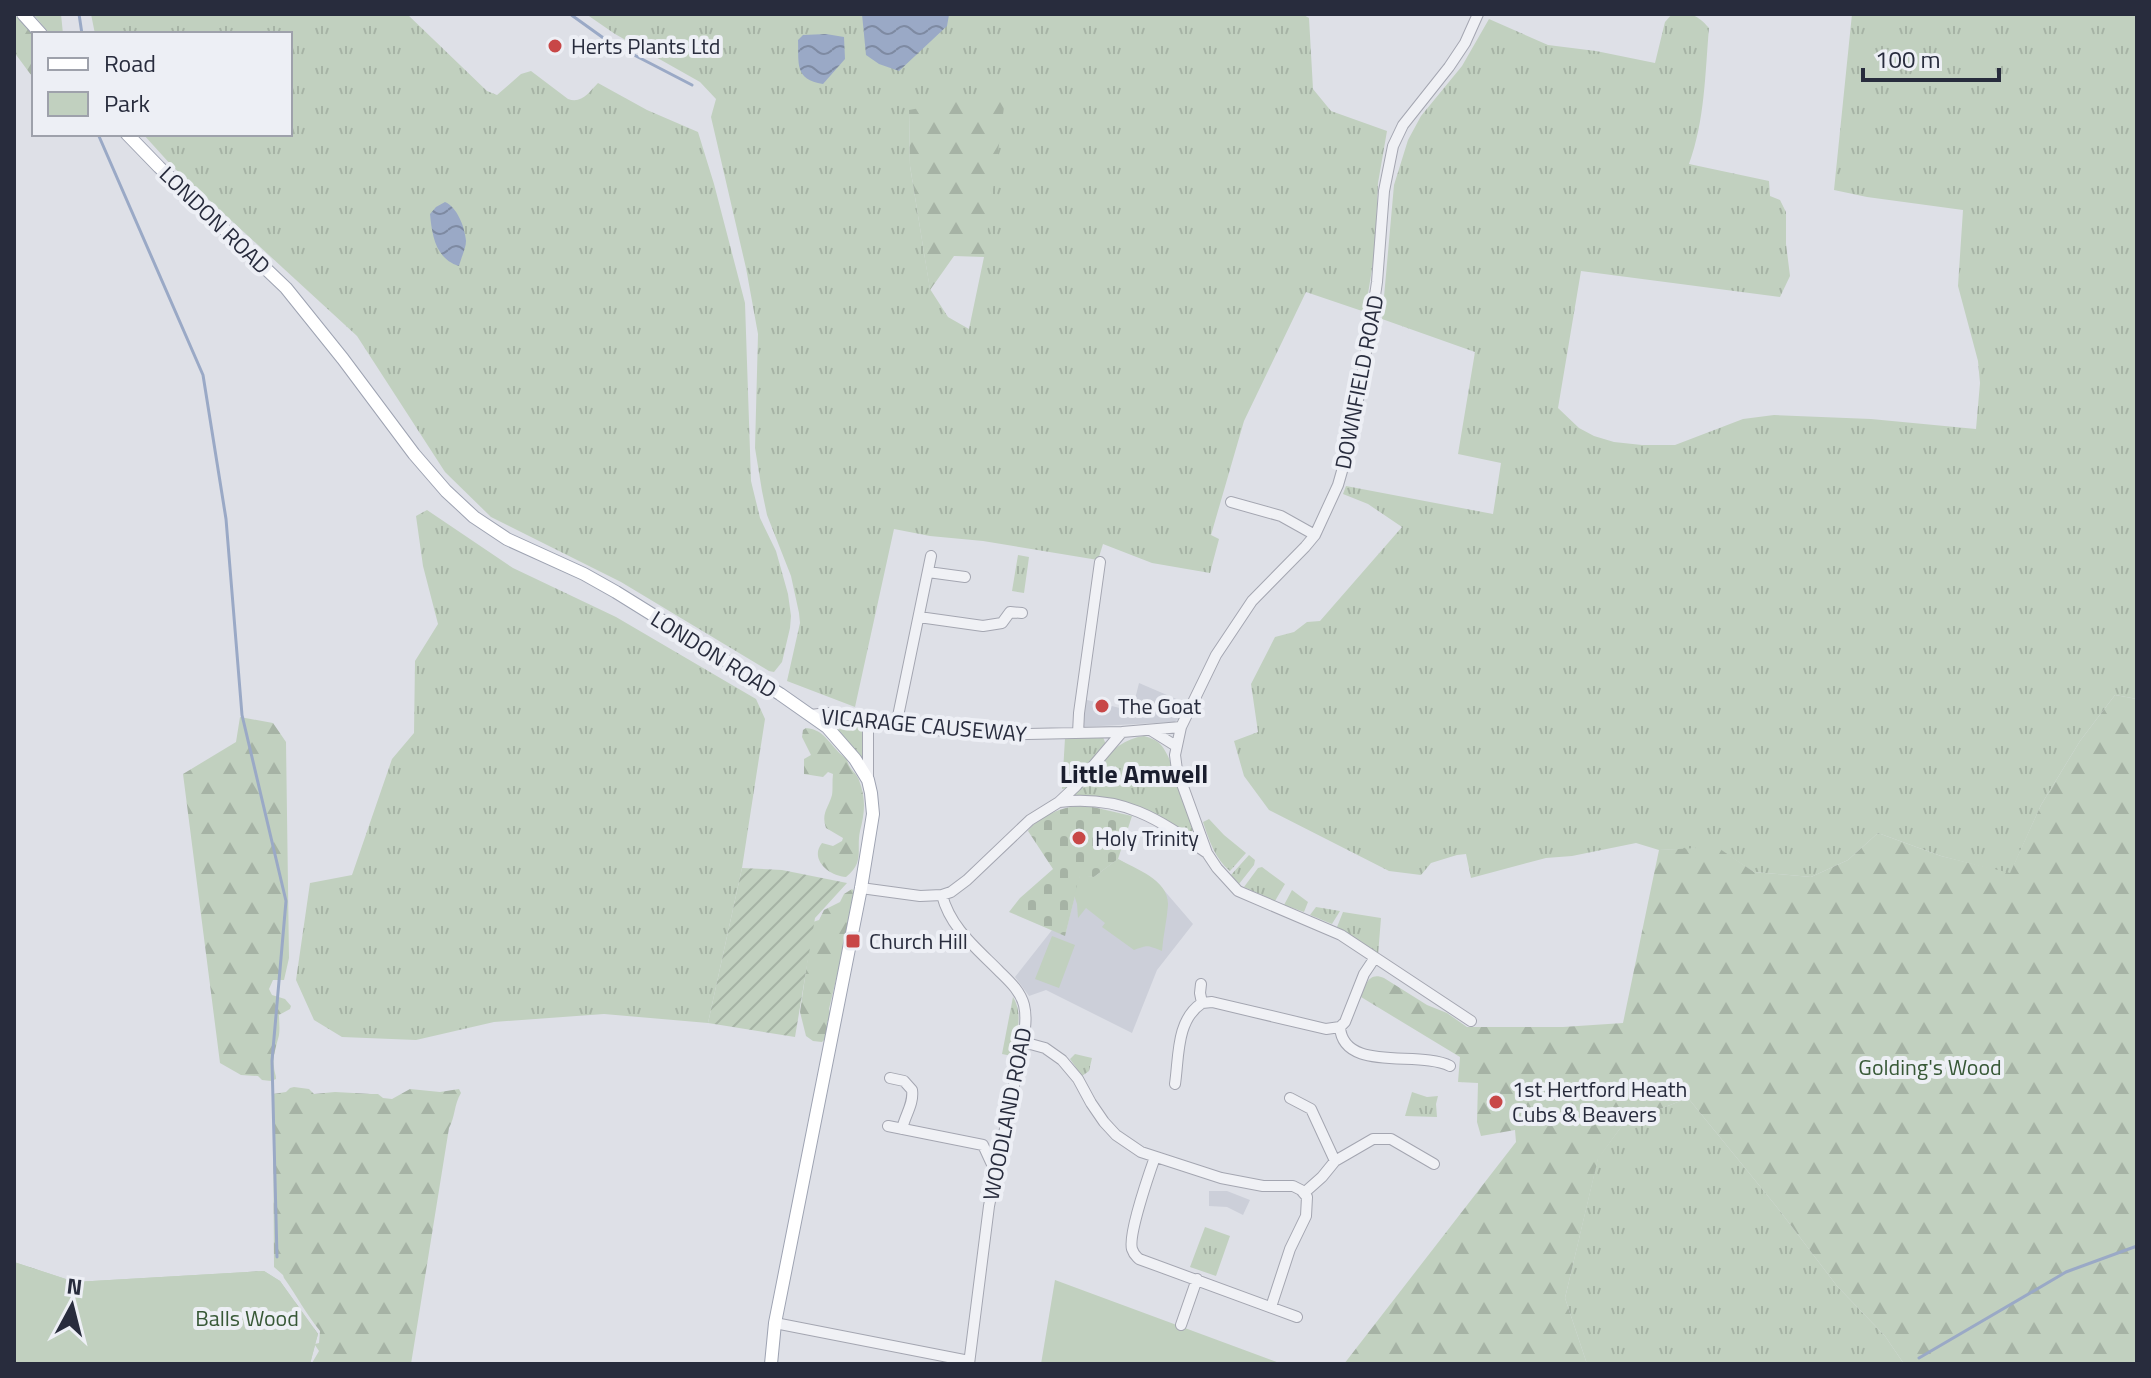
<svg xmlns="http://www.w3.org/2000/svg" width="2151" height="1378" font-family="'Titillium Web',sans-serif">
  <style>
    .built { fill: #cccfd9 }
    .grass { fill: url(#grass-tufts); fill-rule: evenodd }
    .forest { fill: url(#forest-firs) }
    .cemetery { fill: url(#cemetery-stones) }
    .park { fill: #c1d0bf }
    .garden { fill: url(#garden-furrows) }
    .water { fill: url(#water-waves) }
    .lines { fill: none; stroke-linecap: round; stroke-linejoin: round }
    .stream { stroke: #9aa9c6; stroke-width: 3 }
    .minor-casing { stroke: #a4a6b1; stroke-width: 12 }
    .major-casing { stroke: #9ea3b2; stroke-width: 14 }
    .minor { stroke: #f0f1f5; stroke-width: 10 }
    .major { stroke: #fff; stroke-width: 12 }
    .poi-dot { fill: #c84747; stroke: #edeff5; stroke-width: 3 }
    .labels { text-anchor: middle; stroke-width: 8; stroke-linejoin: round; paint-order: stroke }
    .poi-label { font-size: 22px; fill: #282c3d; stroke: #edeff5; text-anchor: start }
    .street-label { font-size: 22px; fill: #282c3d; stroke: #edeff5 }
    .park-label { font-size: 22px; fill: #375836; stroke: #edeff5 }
    .quarter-label { font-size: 26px; font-weight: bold; fill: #1a1e2e; stroke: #edeff5 }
  </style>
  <defs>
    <pattern id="grass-tufts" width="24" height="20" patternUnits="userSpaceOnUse" patternTransform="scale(2)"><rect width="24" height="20" fill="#c1d0bf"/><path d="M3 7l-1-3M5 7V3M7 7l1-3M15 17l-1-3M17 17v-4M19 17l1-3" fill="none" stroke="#a6b3a5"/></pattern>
    <pattern id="forest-firs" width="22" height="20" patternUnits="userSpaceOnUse" patternTransform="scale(2)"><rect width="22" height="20" fill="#c1d0bf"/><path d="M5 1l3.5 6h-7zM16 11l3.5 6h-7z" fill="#a6b3a5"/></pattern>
    <pattern id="cemetery-stones" width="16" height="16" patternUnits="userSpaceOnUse" patternTransform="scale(2)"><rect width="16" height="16" fill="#c1d0bf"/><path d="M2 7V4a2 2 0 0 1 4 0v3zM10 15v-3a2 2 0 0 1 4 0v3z" fill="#a6b3a5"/></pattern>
    <pattern id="garden-furrows" width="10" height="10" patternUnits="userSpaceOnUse" patternTransform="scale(2)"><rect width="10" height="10" fill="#c1d0bf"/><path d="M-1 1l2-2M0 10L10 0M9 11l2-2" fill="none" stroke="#a6b3a5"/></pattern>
    <pattern id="water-waves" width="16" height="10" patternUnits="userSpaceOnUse" patternTransform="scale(2)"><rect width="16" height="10" fill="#9aa9c6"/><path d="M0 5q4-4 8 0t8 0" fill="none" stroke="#7e8aa2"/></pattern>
  </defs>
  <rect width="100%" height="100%" fill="#dee0e7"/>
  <!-- built -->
  <path class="built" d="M1139,683l49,21 -7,14 -7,4 -93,5 2,-28 49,12z
    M1118,859l38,22 37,43 -36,46 -25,63 -86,-43 -17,6 -14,-19 37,-47 13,5 15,-60 14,2z
    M1209,1191h18l23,9 -7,15 -16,-8 -18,-1z"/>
  <!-- grass -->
  <path class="grass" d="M91,14h316l80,77 10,4 24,-21 10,-3 37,28c14,5 21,-7 30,-16l49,27 51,22 16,52 31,119 6,178 9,37 16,33 12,43 3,22 -1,12 -8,34 -8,10 -5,-1 -148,-89 -130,-65 -46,-45 -88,-136 -185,-170 -29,-32h147v-100h-195z
    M586,14h716l7,4 4,71 18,22 56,20 -9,52 -3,68 -10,61 -59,-20 -62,129 -33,114 8,4 -9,34 -58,-10 -49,-19 -5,16 -115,-19 -53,-5 -36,-7 -39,178 -68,-26 13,-58 -1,-10 -8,-37 -24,-61 -5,-24 -7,-43 3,-114 -12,-66 -35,-151 5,-18 -16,-17 -85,-48zM909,110l75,147 -15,72 -21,-12 -18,-28 -20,-123z
    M1672,14c19,0 24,-1 37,14 -4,46 -4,92 -20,136l80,17 1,15 10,4 6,12v32l4,32 -10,21 -199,-26 -23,137 21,20 15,8 20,6 28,3h33l68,-26 31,-4 97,4 105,10 4,-46 -2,-22 -20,-75 5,-76 -96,-13 -33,-7 18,-176h285v685l-22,-4 -35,46 -39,64 -31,69 -69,-18 -63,-23 -30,27 -37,17 -57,-5 -37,-24 -58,2 -23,-7 -64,13 -26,2 -75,20 -5,-24 -9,1 -26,8 -10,12 -32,-4 -120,-61 -25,-34 -10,-35 24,-9 -7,-48 24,-47 19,-5 13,-10 13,-1 82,-94 -34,-23 -25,-10 3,-8 147,28 8,-51 -43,-9 17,-102 -93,-33 12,-134 14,-45 13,-24 41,-50 27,-47 59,26 48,6 59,12 10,-41z
    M427,510l86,58 103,49 140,82 9,20 -23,149 -34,155 -104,-9 -110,8 -78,18 -74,-3 -28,-17 -18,-40 14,-97 42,-8 40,-116 22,-26 1,-72 23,-37 -15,-58 -7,-50z
    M1018,555l11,2 -5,36 -12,-2z
    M826,717l37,5 1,36 -2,1 -23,-28 -14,-12z
    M1144,736c7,2 13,4 17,9 11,12 25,60 32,78l1,7 -4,3c-15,-3 -27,-14 -40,-21 -22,-11 -51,-14 -76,-16v-2c20,-23 38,-54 70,-58z
    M1103,737l3,8 -13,17 -26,26 -5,1 3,-51z
    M1209,819l15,16 22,18 -16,18c-15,-12 -21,-31 -27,-49z
    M1249,855l6,5 -1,5 -15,19 -8,-9z
    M1262,867l23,17 -10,17 -31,-14 14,-19z
    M1292,890l16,12 -4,10 -20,-7z
    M1316,907l24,4 -8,13 -22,-9z
    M1343,912l38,6 -3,37 -41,-28z
    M1013,997c11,18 3,40 -1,59l-10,-2z
    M1075,1054l17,4 -3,13 -7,5 -12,-17z
    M1412,1092l15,5 11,-1 -2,8 1,13 -32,-1z
    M1688,1098l88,108 61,80 48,50 19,28h-317l-22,-66 33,-140 26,-35z
    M1205,1227l25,9 -14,40 -26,-9z"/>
  <!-- forest -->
  <path class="forest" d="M14,14l20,21v44l-20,-27z
    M33,14h28l2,20h-13z
    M1006,92l-22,165 -30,-1 -24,34 -20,-124 -1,-56z
    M2115,695l22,4v665h-233l-19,-28 -48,-50 -61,-80 -88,-108 -64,25 -26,36 -33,139 22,66h-243l172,-222 -1,-12 -34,6 -4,-14 1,-39 -20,-1 2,-25 -99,-60c4,-12 8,-26 23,-19l43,27 20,8 20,14h96l60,-4 36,-173 58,-3 37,25 57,5 37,-17 30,-27 63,23 69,17 31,-68 39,-64z
    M240,717l33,6 13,19 3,216 -5,22h-11l-4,9 3,6 13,4 6,7 -1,3 -11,6c0,6 1,13 0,20 -2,9 -7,22 -5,32 0,4 2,8 2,12l-5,2 -9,-1 -4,-4 -17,-1 -21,-12 -37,-289 53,-32z
    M806,728c20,1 25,21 41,31 2,11 9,13 12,21 7,19 6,32 1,51 -4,19 5,31 -14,46 -17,-1 -37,-18 -24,-34l11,3 9,-5 1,-3 -17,-10c-5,-15 2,-19 6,-33 1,-6 0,-14 1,-21l-5,-2 -5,5 -19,-3v-15l7,-4 -9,-18 1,-7z
    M852,889l3,3v8l-26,109 2,9 -4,4c2,9 3,13 -5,20l-9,-1 -7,-5 -6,-24 13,-90 6,-2 5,-10 16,-8 4,-8z
    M294,1087l15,2 5,5 21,-2 37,2h6l5,4 9,1 18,-10 30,3 19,-3 2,4c-7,11 -6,25 -12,35l-38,236 -99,-1 7,-12 -4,-6 -5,19h-296v-102l61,20 189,-11 16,10 38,53 -3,10 4,-1 1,-12c-14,-17 -23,-35 -36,-53l-1,-3 -9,-8 -1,-173 13,-2 4,-4z"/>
  <!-- cemetery -->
  <path class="cemetery" d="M1084,805l48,11 -14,43 -24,18 -14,-1 -15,60 -56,-24 11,-14 33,-29 -25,-38c12,-16 37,-25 56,-26z"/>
  <!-- park -->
  <path class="park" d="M1118,859c18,10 51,21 50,46 -1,15 -5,31 -6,46 -16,-6 -13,-6 -28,-1l-32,-23 3,-4 -19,-15 -8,10 -1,-14 -3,-9 6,-20 14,2z
    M1052,936l23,9 -16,43 -24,-9z
    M14,1262l61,20 189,-11 16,10 38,53 -8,30h-296z
    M1055,1280l227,84h-241z"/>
  <!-- garden -->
  <path class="garden" d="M742,868l40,2 65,13 -32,35 -20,119 -87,-14z"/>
  <!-- water -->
  <path class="water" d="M862,14h86l1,1 -2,11 -48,45 -20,-7 -13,-9z
    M826,34l18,3 1,22 -22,25c-29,-5 -24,-20 -25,-44l5,-5z
    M445,202c12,5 20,25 21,39 0,7 -5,17 -7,25 -23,-7 -27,-30 -29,-52l6,-7z"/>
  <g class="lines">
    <!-- stream -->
    <path class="stream" d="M79,14l3,20
      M570,14l39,28 83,43
      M98,134l105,241 23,144 16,196 44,186 -14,160 5,196
      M1919,1358l147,-86 71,-26"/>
    <!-- minor casing -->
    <g class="minor-casing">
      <path id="minor" d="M1231,502l50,14 34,19
        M928,572l37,5
        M919,617l64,9 19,-3 8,-11 12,1
        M811,715l16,-2 70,8 45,10 44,4 136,-3 59,-5
        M897,721l34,-165
        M1152,731l24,15
        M1078,733l1,-20 21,-151
        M868,780v-61
        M1059,802c64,-7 98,16 148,51
        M861,888l59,8 22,-1 9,-3 16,-12 63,-60 29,-18 17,-16 46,-54
        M942,895c8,32 33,52 56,75 10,10 22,20 26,35 3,12 1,25 -1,37l-34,164 -20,158
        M1202,1003l10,-1 114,27 14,-2 5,-5 19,-48 10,-15
        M1471,1021l-130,-86 -103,-44 -21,-23 -10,-15 -30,-83 -2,-15 6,-28 35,-72 36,-54 53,-54 10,-12 23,-50 14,-49 20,-120 5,-34 7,-91 9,-45 10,-21 46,-58 16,-24 13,-29
        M1340,1027c3,46 79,23 110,39
        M1023,1042l22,6 17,12 16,19 13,24 13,19 12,13 25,17 80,26 42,8h30l8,4 6,7 -1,19 -16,33 -19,58
        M890,1078l14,3 8,9c2,14 -7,25 -10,39
        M1175,1084c4,-27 1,-64 27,-81l-2,-10 1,-9
        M1290,1098l21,11 24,52
        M888,1126l95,19
        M983,1145l12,26
        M1155,1157c-6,17 -27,78 -23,92 2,6 3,6 7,10l158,58
        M1304,1193l18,-16 13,-16 38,-22h18l43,25
        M775,1323l194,38
        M1181,1325l16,-46"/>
    </g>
    <!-- major casing -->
    <g class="major-casing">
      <path id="major" d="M23,14l18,20
        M127,134l32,33 127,121 57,71 71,95 32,37 28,26 33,22 77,35 32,18 164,102 47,33 28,32 13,21 3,13 2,21 -12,74 -86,435 -4,41"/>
    </g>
    <!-- minor -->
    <use href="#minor" class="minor"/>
    <!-- major -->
    <use href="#major" class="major"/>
  </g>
  <!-- markers -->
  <g class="poi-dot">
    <circle cx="555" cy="46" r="8"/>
    <circle cx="1102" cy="706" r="8"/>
    <circle cx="1079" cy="838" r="8"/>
    <rect x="845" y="933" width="16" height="16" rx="4"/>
    <circle cx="1496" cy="1102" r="8"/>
  </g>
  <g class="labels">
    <!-- poi labels -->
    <g class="poi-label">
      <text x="571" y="54">Herts Plants Ltd</text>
      <text x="1118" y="714">The Goat</text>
      <text x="1095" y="846">Holy Trinity</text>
      <text x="869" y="949">Church Hill</text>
      <text x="1512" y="1097">1st Hertford Heath<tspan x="1512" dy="25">Cubs &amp; Beavers</tspan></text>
    </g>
    <!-- street labels -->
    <g class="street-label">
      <text transform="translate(215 220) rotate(44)" y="8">LONDON ROAD</text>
      <text transform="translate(1359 382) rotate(-79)" y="8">DOWNFIELD ROAD</text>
      <text transform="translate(714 654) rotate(32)" y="8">LONDON ROAD</text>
      <text transform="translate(924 725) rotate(5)" y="8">VICARAGE CAUSEWAY</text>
      <text transform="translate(1007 1114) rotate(-79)" y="8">WOODLAND ROAD</text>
    </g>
    <!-- park labels -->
    <g class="park-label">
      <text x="1930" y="1075">Golding's Wood</text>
      <text x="247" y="1326">Balls Wood</text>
    </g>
    <!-- quarter labels -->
    <g class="quarter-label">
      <text x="1134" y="783">Little Amwell</text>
    </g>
  </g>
  <!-- border -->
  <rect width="2151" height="1378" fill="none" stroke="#282c3d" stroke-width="32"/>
  <!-- legend -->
  <rect x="32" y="32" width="260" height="104" fill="#edeff5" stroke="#9ea1ab" stroke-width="2"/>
  <rect x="48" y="58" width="40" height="12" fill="#ffffff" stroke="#9ea1ab" stroke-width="2"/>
  <text x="104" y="72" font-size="24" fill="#282c3d">Road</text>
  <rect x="48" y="92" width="40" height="24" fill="#c1d0bf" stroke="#9ea1ab" stroke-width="2"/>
  <text x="104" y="112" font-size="24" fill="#282c3d">Park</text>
  <!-- north arrow -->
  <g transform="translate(72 1306) rotate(7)" stroke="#edeff5" stroke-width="6" paint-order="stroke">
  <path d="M0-6L14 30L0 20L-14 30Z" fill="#282c3d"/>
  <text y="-12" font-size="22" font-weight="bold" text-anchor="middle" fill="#282c3d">N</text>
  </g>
  <!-- scale -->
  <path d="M1863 68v12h136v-12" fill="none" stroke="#282c3d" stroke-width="4"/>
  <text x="1875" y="68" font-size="24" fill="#282c3d" stroke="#edeff5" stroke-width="6" paint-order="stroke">100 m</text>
</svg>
